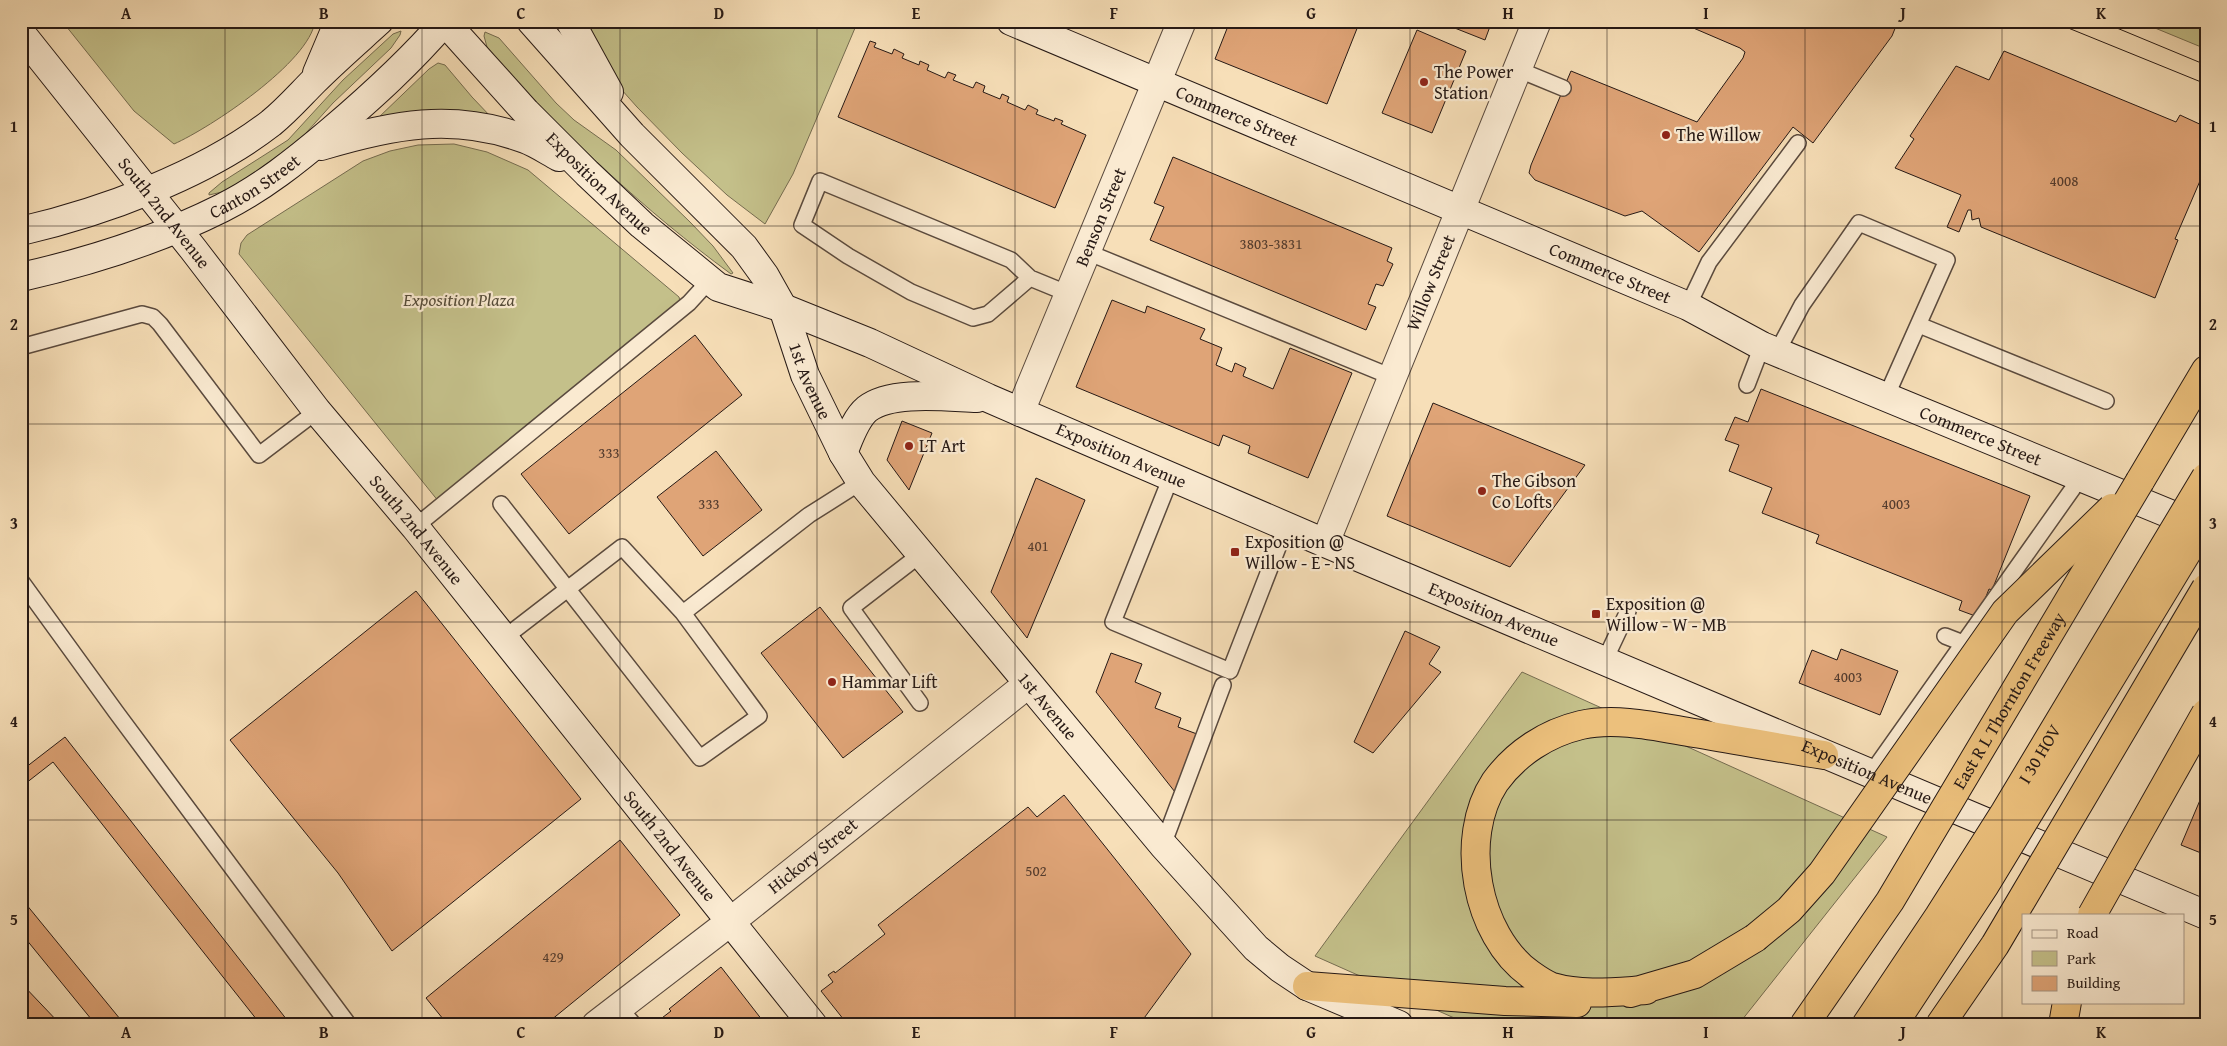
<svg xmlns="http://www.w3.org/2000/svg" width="2227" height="1046" font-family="'Gentium Book Plus',serif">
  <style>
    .green { fill: #c4c08a; stroke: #756c50 }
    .building { fill: #dfa477; stroke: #261915 }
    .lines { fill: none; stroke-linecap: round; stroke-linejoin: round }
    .lane-casing { stroke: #5a4a3e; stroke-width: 18 }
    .street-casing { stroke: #5a4a3e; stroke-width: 30 }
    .secondary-casing { stroke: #261915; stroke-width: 30 }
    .highway-casing { stroke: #261915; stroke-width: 30 }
    .lane { stroke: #faead1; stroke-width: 15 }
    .street { stroke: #faead1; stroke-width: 28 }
    .secondary { stroke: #faead1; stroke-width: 28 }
    .highway { stroke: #ecc07c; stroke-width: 28 }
    .tram { stroke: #261915; stroke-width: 1 }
    .highway-bridge-casing { stroke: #261915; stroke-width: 30; stroke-linecap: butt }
    .highway-bridge { stroke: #ecc07c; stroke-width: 28 }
    .grid { fill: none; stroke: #261915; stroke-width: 1; stroke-opacity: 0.55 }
    .poi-dot { fill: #8f2418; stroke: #faead1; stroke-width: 2 }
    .labels { text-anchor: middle; stroke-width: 4.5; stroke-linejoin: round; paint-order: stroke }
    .number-label { font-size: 15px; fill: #543c2e }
    .poi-label { font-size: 18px; fill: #261915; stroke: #faead1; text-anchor: start }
    .street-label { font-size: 18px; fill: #261915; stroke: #faead1 }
    .park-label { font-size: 18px; font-style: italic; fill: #554b38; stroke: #faead1 }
    .neatline { fill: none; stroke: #261915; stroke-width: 2 }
    .grid-label { font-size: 16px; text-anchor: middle; font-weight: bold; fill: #261915 }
  </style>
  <rect width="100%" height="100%" fill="#f7dfb8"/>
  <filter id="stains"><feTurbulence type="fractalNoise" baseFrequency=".004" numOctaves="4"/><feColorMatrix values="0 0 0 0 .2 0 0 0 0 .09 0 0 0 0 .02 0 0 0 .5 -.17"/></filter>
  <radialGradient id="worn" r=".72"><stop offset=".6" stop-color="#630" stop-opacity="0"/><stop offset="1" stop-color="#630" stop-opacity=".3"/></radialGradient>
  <!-- green -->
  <path class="green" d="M62,21h253c-5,41 -105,107 -141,123l-40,-33z
    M581,21h277l-65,153 -28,50 -38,-29 -45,-42 -45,-46 -24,-27z
    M2138,21h68v28z
    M401,31l-1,4 -9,13 -58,55 -36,40 -53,37 -22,12 -13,3v-2l13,-11 66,-42 55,-60 50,-46z
    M485,32l14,6 57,65 18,17 42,30 74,72 23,24 20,27 -2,1c-87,-64 -161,-134 -234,-214l-10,-13 -3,-11z
    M438,63l7,2 27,32 19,20 -114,2 52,-50z
    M454,144l33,8 41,18 151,127 2,8 -242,197 -200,-248 2,-11 6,-8 116,-74 27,-10 28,-6z
    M1522,672l365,165 -149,188h-268l-155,-69z"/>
  <!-- building -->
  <path class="building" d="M1230,21h130l-33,83 -112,-45z
    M1437,21h55l-7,19z
    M1497,21h16l-2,6z
    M1677,21h221l-6,15 -79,107 -20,-16 -94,125 -57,-41 -17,5 -90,-36 -6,-7 2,-8 40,-94 126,51 46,-64 2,-6 -5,-4z
    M1417,30l49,21 -34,82 -50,-20z
    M870,41l6,2 -2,4 18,7 2,-5 10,5 -2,4 17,7 1,-4 9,4 -2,5 18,8 3,-6 8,3 -3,5 20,8 3,-6 9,4 -2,6 17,7 2,-5 7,3 -2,5 18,8 3,-5 10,5 -2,4 18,7 1,-3 8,3 -2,3 25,11 -31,73 -217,-91z
    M2004,51l172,71 4,-7 26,12v40l-31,72 3,1 -23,58 -174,-71 -2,-9 -7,2 -1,-10h-3l-9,22 -12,-5 14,-32 -66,-27 19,-29 -4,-3 46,-70 33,14z
    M1173,157l219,91 -5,13 6,3 -10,22 -7,-2 -8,20 8,3 -10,23 -216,-90 14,-33 -10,-4z
    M1112,300l33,13 2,-7 58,23 -5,10 22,9 -6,17 16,7 3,-9 11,5 -3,8 30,13 17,-41 62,25 -44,105 -60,-25 2,-7 -27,-11 -4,11 -143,-59z
    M695,335l47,60 -173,139 -48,-60z
    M1761,389l269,107 -38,94 -3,-1 -11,28 -19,-7 3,-9 -146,-58 3,-8 -57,-22 10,-25 -43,-17 10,-26 -14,-5 10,-23 13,5z
    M1433,403l152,62 -75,102 -123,-51z
    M902,421l30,12 -23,57 -22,-30z
    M716,451l46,59 -59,46 -46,-59z
    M1036,478l49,22 -58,138 -36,-46z
    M416,591l165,208 -189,152 -54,-78 -108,-133z
    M820,607l83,105 -60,46 -82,-105z
    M1405,631l35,16 -11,17 12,8 -68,81 -19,-11z
    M1841,649l57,22 -18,44 -81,-32 13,-33 25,10z
    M1111,653l31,11 -7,18 26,11 -6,15 26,10 -3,9 19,7 -22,58 -79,-100z
    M65,737l226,288h-30l-208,-263 -32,25v-16z
    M2206,786v69l-25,-10z
    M1064,795l127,159 -52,71h-291l-27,-34 12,-9 -5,-7 6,-4 1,2 50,-39 -7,-9 150,-118 9,10z
    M620,840l60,75 -135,110h-97l-22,-27z
    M21,898l104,127h-29l-75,-92z
    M721,967l45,58h-106l-2,-4 13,-10 -2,-2z
    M21,983l40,42h-40z"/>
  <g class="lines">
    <!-- lane casing -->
    <g class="lane-casing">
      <path id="lane" d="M1517,69l46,19
        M1087,252l305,125
        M1030,278l-42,36 -15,4 -62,-26 -63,-36 -46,-31 18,-44 191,79 19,18 39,16
        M1688,306l21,-44 89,-119
        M1919,325l187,76
        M21,347l121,-33 11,3 7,7 99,131 58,-44
        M1777,352l25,-47 57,-82 88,37 -61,137
        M1747,385l15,-39
        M1171,477l-58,145 117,49 56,-144
        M501,504l199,254 59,-42 -76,-103
        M415,527l274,-224 21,-23
        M21,581l95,131 233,313
        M1945,636l18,7
        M504,638l118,-91 61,66 126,-98 52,-33
        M1604,662l24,-51
        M920,703l-69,-95 70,-54
        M1870,775l211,-298
        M1163,845l60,-160
        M619,1007l15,18"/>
    </g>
    <!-- street casing -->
    <g class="street-casing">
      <g id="street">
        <path id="s1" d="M1020,412l162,-391"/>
        <path id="s2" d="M1325,543l212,-522"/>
        <path id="s3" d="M596,1025l134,-103 298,-238"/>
      </g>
    </g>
    <!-- secondary casing -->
    <g class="secondary-casing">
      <g id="secondary">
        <path id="s4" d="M444,21l82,91 61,61 55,52 76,62 65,21 87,35 118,55 337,145 881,372"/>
        <path id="s5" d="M531,21l101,114 112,112 21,29 18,32 22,67 38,78 18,29 302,363 93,103 24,20 27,18 92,39"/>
        <path d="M570,21l39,71"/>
        <path id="s6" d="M1011,21l677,285 74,40 442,182"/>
        <path id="s7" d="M21,33l172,216 124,162 98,116 398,498"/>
        <path d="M317,73l22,-52"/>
        <path d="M321,146c70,-21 132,-34 204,-7 11,4 23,12 34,18"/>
        <path d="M21,231c82,-19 183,-56 250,-108 16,-13 29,-28 43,-42 21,-21 43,-40 65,-60"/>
        <path id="s8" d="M21,277c67,-15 139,-38 201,-69 40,-20 75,-48 108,-76 41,-35 80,-70 115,-111"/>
        <path d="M843,453c6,-14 12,-34 24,-44 24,-19 80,-12 110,-11"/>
      </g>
    </g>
    <!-- highway casing -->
    <g class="highway-casing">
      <path id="highway" d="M2140,481l66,-111
        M1307,986l198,15 72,2
        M1646,990c-32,2 -63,6 -94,-3 -8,-3 -15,-8 -22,-13 -54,-39 -72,-136 -35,-192 21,-29 52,-49 86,-57 36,-8 77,2 113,8 43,7 86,15 130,22
        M1630,993l65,-19 60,-36
        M2063,1025l4,-23"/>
    </g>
    <!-- lane -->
    <use href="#lane" class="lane"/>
    <!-- street -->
    <use href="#street" class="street"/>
    <!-- secondary -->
    <use href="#secondary" class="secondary"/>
    <!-- highway -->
    <use href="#highway" class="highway"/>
    <!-- tram -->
    <path class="tram" d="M2051,21l155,63
      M2100,21l106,44"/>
    <!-- highway-bridge casing -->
    <g class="highway-bridge-casing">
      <g id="highway-bridge">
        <path d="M2092,915l114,-202"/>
        <path d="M1755,938l34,-28 33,-37 183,-261 107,-104"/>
        <path id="s9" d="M1804,1025l86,-124 250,-420"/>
        <path id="s10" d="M1866,1025l73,-109 66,-104 201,-335"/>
        <path d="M1893,1025l92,-140 221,-364"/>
        <path d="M1940,1025l55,-80 211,-357"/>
      </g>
    </g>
    <!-- highway-bridge -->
    <use href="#highway-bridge" class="highway-bridge"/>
  </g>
  <!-- grid -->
  <path class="grid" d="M225,21v1004M422,21v1004M620,21v1004M817,21v1004M1015,21v1004M1212,21v1004M1410,21v1004M1607,21v1004M1805,21v1004M2002,21v1004M21,226h2185M21,424h2185M21,622h2185M21,820h2185"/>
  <!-- markers -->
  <g class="poi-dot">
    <circle cx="1424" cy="82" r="5"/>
    <circle cx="1666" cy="135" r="5"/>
    <circle cx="909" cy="446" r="5"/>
    <circle cx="1482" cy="491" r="5"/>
    <rect x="1230" y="547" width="10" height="10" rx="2.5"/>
    <rect x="1591" y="609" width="10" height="10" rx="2.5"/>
    <circle cx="832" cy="682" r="5"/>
  </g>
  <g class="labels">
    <!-- number labels -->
    <g class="number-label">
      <text x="2064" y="186">4008</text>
      <text x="1271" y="249">3803-3831</text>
      <text x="609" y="458">333</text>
      <text x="709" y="509">333</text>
      <text x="1896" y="509">4003</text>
      <text x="1038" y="551">401</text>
      <text x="1848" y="682">4003</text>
      <text x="1036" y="876">502</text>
      <text x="553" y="962">429</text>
    </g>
    <!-- poi labels -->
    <g class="poi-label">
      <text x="1434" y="78">The Power<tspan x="1434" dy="21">Station</tspan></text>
      <text x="1676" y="141">The Willow</text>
      <text x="919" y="452">LT Art</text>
      <text x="1492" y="487">The Gibson<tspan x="1492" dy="21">Co Lofts</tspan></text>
      <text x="1245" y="548">Exposition @<tspan x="1245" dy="21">Willow - E - NS</tspan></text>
      <text x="1606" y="610">Exposition @<tspan x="1606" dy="21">Willow - W - MB</tspan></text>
      <text x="842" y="688">Hammar Lift</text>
    </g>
    <!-- street labels -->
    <g class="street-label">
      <text dy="6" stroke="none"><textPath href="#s6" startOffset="245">Commerce Street</textPath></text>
      <text dy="6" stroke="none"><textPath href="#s4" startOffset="225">Exposition Avenue</textPath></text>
      <text dy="6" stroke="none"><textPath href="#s8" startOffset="252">Canton Street</textPath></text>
      <text dy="6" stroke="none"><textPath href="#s7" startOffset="230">South 2nd Avenue</textPath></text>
      <text dy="6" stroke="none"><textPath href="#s1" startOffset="211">Benson Street</textPath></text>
      <text dy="6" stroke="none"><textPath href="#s6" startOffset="650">Commerce Street</textPath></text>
      <text dy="6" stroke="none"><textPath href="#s2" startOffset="281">Willow Street</textPath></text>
      <text dy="6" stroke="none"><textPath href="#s5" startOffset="461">1st Avenue</textPath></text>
      <text dy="6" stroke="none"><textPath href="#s6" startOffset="1055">Commerce Street</textPath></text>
      <text dy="6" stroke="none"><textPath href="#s4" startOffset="820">Exposition Avenue</textPath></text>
      <text dy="6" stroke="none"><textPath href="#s7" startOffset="635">South 2nd Avenue</textPath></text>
      <text dy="6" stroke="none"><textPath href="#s4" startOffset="1225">Exposition Avenue</textPath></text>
      <text dy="6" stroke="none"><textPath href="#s9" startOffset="384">East R L Thornton Freeway</textPath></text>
      <text dy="6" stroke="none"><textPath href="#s5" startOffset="866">1st Avenue</textPath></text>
      <text dy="6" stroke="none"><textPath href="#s10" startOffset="322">I 30 HOV</textPath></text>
      <text dy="6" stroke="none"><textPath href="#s4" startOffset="1630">Exposition Avenue</textPath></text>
      <text dy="6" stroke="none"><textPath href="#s7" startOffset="1040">South 2nd Avenue</textPath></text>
      <text dy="6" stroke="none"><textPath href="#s3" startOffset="275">Hickory Street</textPath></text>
    </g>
    <!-- park labels -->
    <g class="park-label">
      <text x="459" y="306">Exposition Plaza</text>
    </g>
  </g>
  <!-- margin -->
  <rect width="2227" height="1046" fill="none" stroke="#f7dfb8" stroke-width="55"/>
  <!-- legend -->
  <rect x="2022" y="914" width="162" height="90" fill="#faead1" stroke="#a59686"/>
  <rect x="2032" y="930" width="25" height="8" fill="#faead1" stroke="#a59686"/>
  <text x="2067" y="938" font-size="15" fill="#261915">Road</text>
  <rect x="2032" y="951" width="25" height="15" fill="#c4c08a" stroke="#a59686"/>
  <text x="2067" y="964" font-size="15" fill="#261915">Park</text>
  <rect x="2032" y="976" width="25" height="15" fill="#dfa477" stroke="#a59686"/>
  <text x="2067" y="988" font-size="15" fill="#261915">Building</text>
  <rect x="28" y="28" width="2172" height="990" class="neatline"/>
  <g class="grid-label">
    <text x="126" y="19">A</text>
    <text x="324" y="19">B</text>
    <text x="521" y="19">C</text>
    <text x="719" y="19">D</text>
    <text x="916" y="19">E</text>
    <text x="1114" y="19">F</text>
    <text x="1311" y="19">G</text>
    <text x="1508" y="19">H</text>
    <text x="1706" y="19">I</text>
    <text x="1903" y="19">J</text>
    <text x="2101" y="19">K</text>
    <text x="14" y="132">1</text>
    <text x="2213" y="132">1</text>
    <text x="14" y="330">2</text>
    <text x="2213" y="330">2</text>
    <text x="14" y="529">3</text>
    <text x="2213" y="529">3</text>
    <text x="14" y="727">4</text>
    <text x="2213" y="727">4</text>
    <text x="14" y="925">5</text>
    <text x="2213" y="925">5</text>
    <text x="126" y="1038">A</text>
    <text x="324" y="1038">B</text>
    <text x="521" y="1038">C</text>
    <text x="719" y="1038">D</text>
    <text x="916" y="1038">E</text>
    <text x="1114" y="1038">F</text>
    <text x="1311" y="1038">G</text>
    <text x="1508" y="1038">H</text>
    <text x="1706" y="1038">I</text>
    <text x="1903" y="1038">J</text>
    <text x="2101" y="1038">K</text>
  </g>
  <rect width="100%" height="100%" filter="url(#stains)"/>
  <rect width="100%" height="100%" fill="url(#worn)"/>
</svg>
